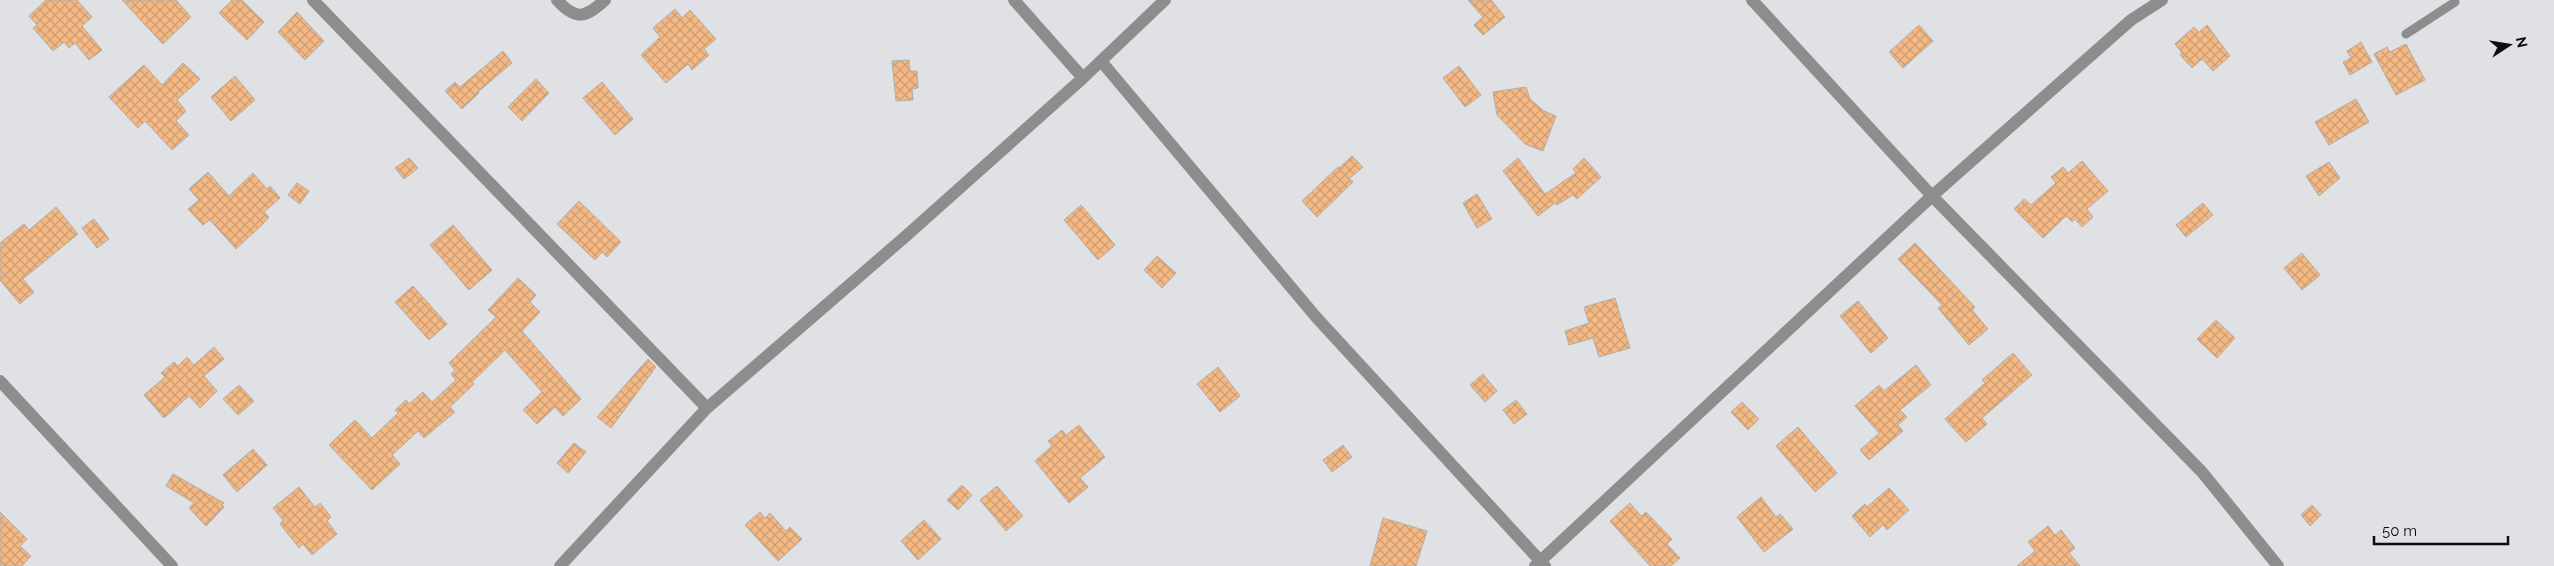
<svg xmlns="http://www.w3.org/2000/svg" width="2554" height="566" font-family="Raleway,sans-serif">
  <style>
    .building { fill: url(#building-cross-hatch); stroke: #b1aeab }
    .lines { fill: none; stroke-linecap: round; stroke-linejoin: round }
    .lane { stroke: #8e8c8c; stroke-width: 9 }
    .street { stroke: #8e8c8c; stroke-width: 12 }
  </style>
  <defs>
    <pattern id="building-cross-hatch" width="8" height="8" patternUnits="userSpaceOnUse" patternTransform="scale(1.25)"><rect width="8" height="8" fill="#f3b884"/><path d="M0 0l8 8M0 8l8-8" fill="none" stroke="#cf9d71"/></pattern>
  </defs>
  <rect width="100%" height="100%" fill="#dfe1e5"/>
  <!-- building -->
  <path class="building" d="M46,0h31l15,17 -10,9 20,24 -13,10 -14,-17 -6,5 -5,-6 -11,9 -20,-23 4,-3 -8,-9z
    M122,0h54l15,17 -28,27z
    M232,0h10l22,22 -17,18 -28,-27z
    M1468,0h23l14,17 -22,18 -9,-10 9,-8z
    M675,9l7,9 8,-8 26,29 -12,10 5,6 -17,15 -4,-6 -22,19 -25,-28 19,-18 -7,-9z
    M297,12l27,29 -19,19 -27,-28z
    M1919,25l14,16 -30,27 -14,-16z
    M2207,25l23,31 -17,15 -11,-12 -10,9 -12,-13 2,-2 -7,-9 19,-17 5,5z
    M2361,42l11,20 -22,13 -7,-13 8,-4 -4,-7z
    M2406,44l19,36 -29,15 -22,-41 13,-7 3,5z
    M503,51l9,12 -34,29 1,1 -17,16 -17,-18 10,-9 5,5z
    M909,60l1,11h7l1,17 -6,1 1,11 -17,1 -4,-40z
    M183,63l17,16 -23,21 9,11 -10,10 13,14 -17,15 -27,-29 -7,7 -29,-31 35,-32 18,20z
    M1459,66l22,29 -16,12 -22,-29z
    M235,76l20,24 -24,21 -20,-24z
    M536,79l13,14 -27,28 -14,-14z
    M602,82l31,37 -18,16 -32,-37z
    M1526,87l4,12 14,12 12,5 -13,35 -18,-7 -28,-29 -4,-23z
    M2356,99l13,23 -40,23 -14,-23z
    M1352,156l11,11 -14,12 4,3 -36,35 -15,-16 36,-34 1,1z
    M409,158l9,10 -14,11 -9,-11z
    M1518,158l27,36 31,-21 -3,-4 11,-11 17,19 -24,22 -4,-4 -16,10 -2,-2 -17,13 -35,-45z
    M2082,161l26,30 -21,18 6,8 -11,10 -7,-8 -3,3 -6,-6 -23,22 -29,-29 10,-10 7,6 25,-22 -5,-6 12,-10 5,6z
    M2329,162l11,16 -21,18 -13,-20z
    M208,172l21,24 24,-23 14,16 3,-3 10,12 -16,14 5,5 -7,8 -26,24 -26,-29 -7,5 -15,-16 11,-9 -10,-11z
    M297,183l12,8 -9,13 -12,-9z
    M1477,194l15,25 -15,9 -14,-25z
    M579,201l42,41 -14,15 -5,-5 -7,8 -38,-36z
    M2203,203l10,12 -27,22 -10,-12z
    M1081,205l34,40 -17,15 -34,-40z
    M56,207l22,27 -55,45 11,13 -14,12 -20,-24v-37l24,-19 5,6z
    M94,219l15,20 -12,9 -15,-20z
    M453,225l39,45 -23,20 -39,-45z
    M1915,243l60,64 -3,3 16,19 -19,16 -31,-37 4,-3 -44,-46z
    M2302,253l18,22 -18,15 -18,-22z
    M1157,256l19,17 -14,15 -18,-18z
    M518,278l18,17 -6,7 10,10 -18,19 59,68 -18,17 -8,-9 -18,17 -14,-14 19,-18 -37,-42 -33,32 2,2 -24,23 5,5 -31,26 -6,-7 -26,24 8,9 -28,26 -43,-45 26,-25 17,18 26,-25 -3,-3 11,-10 3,4 14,-12 9,10 24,-22 -5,-6 4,-4 -6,-7 47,-46 -8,-7z
    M413,286l34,38 -18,16 -34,-38z
    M1615,298l15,50 -31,9 -6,-19 -24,7 -4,-14 24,-8 -5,-16z
    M1858,301l30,37 -17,15 -31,-37z
    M2216,320l19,18 -18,20 -20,-19z
    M214,347l10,12 -20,17 13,15 -17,17 -11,-12 -25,22 -20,-23 21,-18 -4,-4 13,-11 4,4 9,-9 7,8z
    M2013,353l19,22 -50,43 5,6 -21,18 -21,-23 40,-36 -3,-3z
    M648,359l8,8 -45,61 -14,-11z
    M1916,365l15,20 -31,25 7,7 -9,8 5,6 -34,29 -9,-10 19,-17 -24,-27 24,-21 5,6z
    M1218,367l22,29 -20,16 -23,-28z
    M1483,374l14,17 -12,11 -15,-17z
    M239,385l15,16 -16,14 -15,-16z
    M1516,400l11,14 -13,10 -11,-14z
    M1742,402l17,17 -11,11 -17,-18z
    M1079,425l26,32 -25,21 8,9 -19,16 -34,-42 17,-15 -4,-5 14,-11 4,5z
    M1798,427l39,46 -22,19 -39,-46z
    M574,443l12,9 -18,21 -11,-10z
    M1343,445l9,12 -20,15 -9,-12z
    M253,449l14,16 -30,27 -14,-17z
    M173,474l51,29 -2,2 2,2 -18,19 -17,-18 5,-5 -28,-17z
    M962,485l10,10 -14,15 -11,-10z
    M997,486l26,30 -17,15 -26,-31z
    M299,487l16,20 5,-4 11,14 -4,4 10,13 -25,21 -9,-11 -4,4 -19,-24 3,-4 -10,-12z
    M1889,488l20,22 -22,20 -4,-5 -13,12 -18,-21 13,-12 2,3z
    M1761,497l15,20 4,-3 13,15 -29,23 -27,-35z
    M1630,503l11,13 5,-4 26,27 -5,5 13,14 -9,8h-21l-40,-45z
    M2312,505l9,10 -11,11 -9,-11z
    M0,512l27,27 -7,7 11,10 -9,10h-22z
    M760,512l5,6 5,-5 16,18 4,-4 12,12 -24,22 -33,-36z
    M1383,518l44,13 -11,35h-46z
    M924,520l17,19 -23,21 -17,-19z
    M2048,526l7,9 6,-5 14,18 -6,5 11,13h-63l18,-15 -7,-9z"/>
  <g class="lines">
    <!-- lane -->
    <path class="lane" d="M2406,34l49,-32 -1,-2"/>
    <!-- street -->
    <path class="street" d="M313,0l394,408
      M557,0c19,21 28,18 48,0
      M1014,0l69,78
      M1752,0l180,196 270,276 76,94
      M1101,61l215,256 229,249
      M0,381l172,185
      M560,566l147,-158 199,-172 177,-158 82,-78
      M1535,566l397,-370 199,-176 31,-20"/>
  </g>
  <!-- north arrow -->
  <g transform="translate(2509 45) rotate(78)" stroke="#dfe1e5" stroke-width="4" paint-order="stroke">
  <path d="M0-4L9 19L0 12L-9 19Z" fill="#0d0d0f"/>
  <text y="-8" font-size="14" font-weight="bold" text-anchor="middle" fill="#0d0d0f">N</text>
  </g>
  <!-- scale -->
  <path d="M2374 536v8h134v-8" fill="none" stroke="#0d0d0f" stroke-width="2.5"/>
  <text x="2382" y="536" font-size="15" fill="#0d0d0f" stroke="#dfe1e5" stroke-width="4" paint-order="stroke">50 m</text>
</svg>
